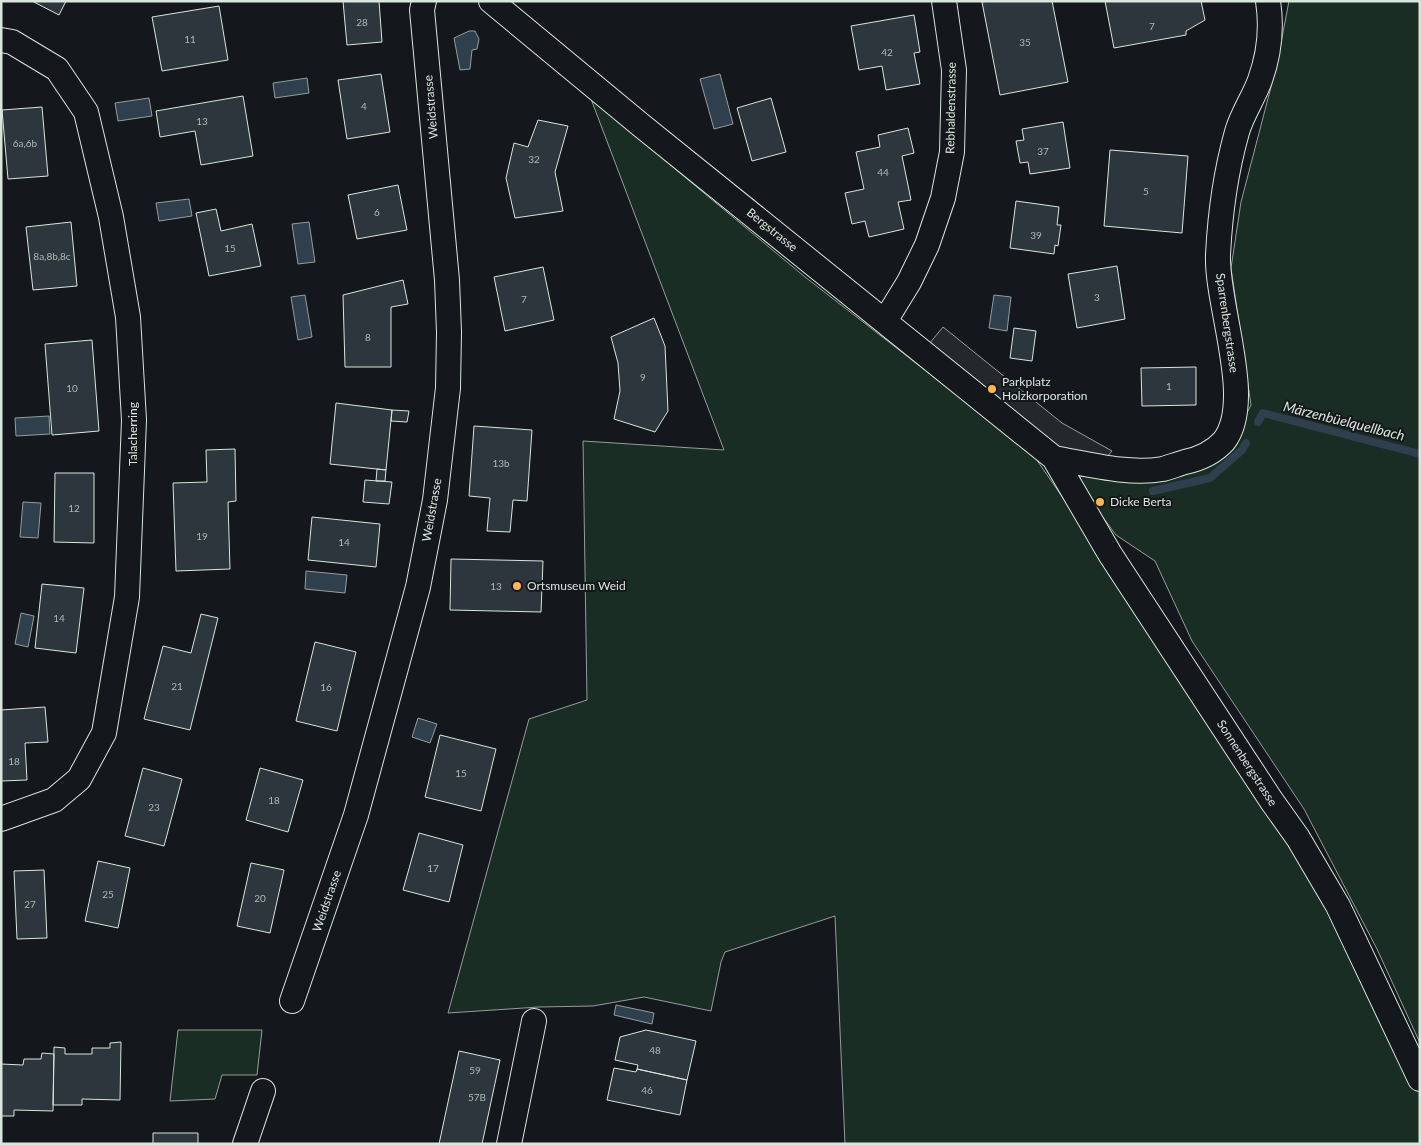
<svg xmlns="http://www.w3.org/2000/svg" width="1421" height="1145" font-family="Lato,sans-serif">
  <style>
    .green { fill: #1a2d24; stroke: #939e99 }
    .parking { fill: #24282b; stroke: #939e99 }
    .water { fill: #2f3f4d; stroke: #939e99 }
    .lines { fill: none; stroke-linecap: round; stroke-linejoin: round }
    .stream { stroke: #2f3f4d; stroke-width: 8 }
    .building { fill: #2c363c; stroke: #d8e6dc }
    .street-casing { stroke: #d8e6dc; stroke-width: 26 }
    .street { stroke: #14181c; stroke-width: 24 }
    .poi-dot { fill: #ffb74d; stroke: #14181c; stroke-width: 2 }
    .labels { text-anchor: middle; stroke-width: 4; stroke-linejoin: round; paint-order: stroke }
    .number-label { font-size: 10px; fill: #adbab4 }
    .street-label { font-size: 12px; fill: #d8e6dc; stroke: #14181c }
    .poi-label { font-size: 12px; fill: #d8e6dc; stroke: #14181c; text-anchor: start }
    .water-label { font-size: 14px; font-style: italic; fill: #d8e6dc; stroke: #14181c }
  </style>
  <rect width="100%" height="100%" fill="#14181c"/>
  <!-- green -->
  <path class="green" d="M1289,1h131v1042l-43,-94 -73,-140 -112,-168 -37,-80 -39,-26 -40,-54 6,-5 50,6 96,-33 23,-44 -20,-137 10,-66 36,-138z
    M591,99l214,178 227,176 73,106 222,332 93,197v56h-575l-10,-228 -110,36 -4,10 -10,49 -67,-14 -51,9 -54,1 -91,6 81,-294 58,-19 -4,-259 141,9z
    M178,1030h84l-5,45h-35l-7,24 -45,2z"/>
  <!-- parking -->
  <path class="parking" d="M943,327l119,96 50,28 -6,7h-52l-134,-103z"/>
  <!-- water -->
  <path class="water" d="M469,31h6l4,8 -2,10 -5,1 -2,19 -10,1 -6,-32z
    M720,74l13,50 -19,5 -14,-50z
    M307,78l2,15 -34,5 -2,-15z
    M149,98l3,18 -34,5 -3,-18z
    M189,199l3,17 -33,5 -3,-18z
    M309,222l6,40 -17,2 -6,-40z
    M305,295l7,42 -14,3 -7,-43z
    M994,295l17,2 -4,34 -18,-3z
    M49,416l1,18 -34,2 -1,-18z
    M23,502l18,1 -3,35 -18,-1z
    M306,571l41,4 -2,18 -40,-4z
    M21,613l13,3 -6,31 -13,-3z
    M418,718l19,6 -7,19 -18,-6z
    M616,1005l38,8 -2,11 -38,-9z"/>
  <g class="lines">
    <!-- stream -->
    <path class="stream" d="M1258,422l5,-9 157,41
      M1153,491l57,-13 32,-28 4,-7"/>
  </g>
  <!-- building -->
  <path class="building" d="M32,1h34l-7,14z
    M343,1h36l3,41 -35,3z
    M989,1h63l16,81 -68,13 -18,-93z
    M1105,1h96l4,19 -19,11v4l-72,13z
    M219,6l9,54 -66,11 -10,-54z
    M914,15l6,37 -6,1 6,31 -34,6 -4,-24 -23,4 -8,-44z
    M381,74l9,58 -43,7 -9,-59z
    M243,96l10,60 -52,9 -6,-34 -35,6 -4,-26z
    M771,98l15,54 -34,9 -15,-53z
    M42,107l6,69 -40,3 -6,-69z
    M538,120l30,6 -13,46 8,39 -48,7 -9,-40 8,-35 14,4z
    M1063,122l7,46 -40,6 -2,-12 -8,1 -4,-22 8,-1 -2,-11z
    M908,128l6,25 -12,3 9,44 -13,2 6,27 -35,8 -4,-16 -13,3 -7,-31 19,-4 -8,-37 24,-5 -2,-12z
    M1110,150l78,6 -6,77 -78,-7z
    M398,185l9,45 -50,9 -9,-44z
    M1016,201l43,6 -2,18h4l-3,21 -3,-1 -1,9 -44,-6z
    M216,209l5,22 31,-7 9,42 -52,10 -13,-63z
    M71,222l6,64 -44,4 -7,-63z
    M1117,266l8,53 -48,9 -9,-54z
    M543,267l11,53 -49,11 -11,-54z
    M403,280l5,24 -17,3v60h-46l-2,-72z
    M654,318l11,28 3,65 -13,21 -41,-13 6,-28 -2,-28 -7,-26z
    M1014,328l22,3 -4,30 -22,-3z
    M92,340l7,91 -47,4 -7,-91z
    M1196,367v38l-54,1 -1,-38z
    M336,403l56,7 -6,60 -56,-6z
    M392,410l17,1 -2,11 -16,-1z
    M474,426l58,4 -5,71 -14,-1 -3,32 -23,-1 3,-33 -21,-2z
    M235,449l1,52 -8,1 2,67 -54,2 -3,-88 34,-1 -1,-32z
    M377,469l9,1 -1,11h-9z
    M55,473h39v70l-40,-1z
    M365,480l27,2 -3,22 -26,-2z
    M312,517l68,7 -4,43 -68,-7z
    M451,559l92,2 -2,51 -91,-2z
    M42,584l42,4 -8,65 -41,-5z
    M201,614l17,4 -28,112 -46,-11 19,-73 28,7z
    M315,642l41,10 -19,79 -41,-10z
    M45,707l3,35 -23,1 2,37 -26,1v-71z
    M440,735l56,14 -15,62 -56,-14z
    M143,768l39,11 -18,67 -39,-10z
    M260,768l43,12 -15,52 -42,-12z
    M419,833l44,12 -14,57 -46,-12z
    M98,861l32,7 -12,60 -33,-7z
    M251,863l33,7 -14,63 -33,-7z
    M44,870l3,68 -30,1 -3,-68z
    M646,1030l50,11 -9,39 -50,-11 1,-4 -23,-5 5,-23z
    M121,1042l-1,58 -38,-1v6h-29l1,-58 11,1v6h27v-6h18v-5z
    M459,1051l41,9 -18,84h-43z
    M42,1053l12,1 -1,57 -39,-1v6h-13v-52l22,1 1,-6h17z
    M614,1068l22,4 1,-3 50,11 -7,35 -73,-15z
    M153,1133h45v11h-45z"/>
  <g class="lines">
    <!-- street casing -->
    <g class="street-casing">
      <path id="street" d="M491,1l151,125 412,332 56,96 161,246 27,38 40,68 82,173
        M1,40l11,2 45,27 29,43 25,105 17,100 6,103 -7,177 -23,136 -25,46 -25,21 -53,19
        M885,321l24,-39 18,-37 16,-47 9,-46 2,-82 -10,-69
        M1054,458c35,6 73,17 109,11 7,-2 15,-5 22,-7 14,-3 29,-10 39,-21 31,-40 -8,-136 -6,-186 2,-41 8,-84 19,-123 5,-18 17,-35 23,-52 9,-25 12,-53 8,-79
        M292,1001l64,-186 62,-228 17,-87 13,-112 1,-56 -2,-52 -25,-270 2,-9
        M245,1144l18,-53
        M509,1144l25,-123"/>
    </g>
    <!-- street -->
    <use href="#street" class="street"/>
  </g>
  <!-- markers -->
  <g class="poi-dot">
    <circle cx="992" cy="389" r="5"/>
    <circle cx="1100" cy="502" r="5"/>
    <circle cx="517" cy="586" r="5"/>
  </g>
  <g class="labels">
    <!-- number labels -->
    <g class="number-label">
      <text x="362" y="26">28</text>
      <text x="1152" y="30">7</text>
      <text x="190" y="43">11</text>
      <text x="1025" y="46">35</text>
      <text x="887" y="56">42</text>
      <text x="364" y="110">4</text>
      <text x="202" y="125">13</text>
      <text x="25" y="147">6a,6b</text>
      <text x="1043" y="155">37</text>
      <text x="534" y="163">32</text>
      <text x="883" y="176">44</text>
      <text x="1146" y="195">5</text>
      <text x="377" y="216">6</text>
      <text x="1036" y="239">39</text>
      <text x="230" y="252">15</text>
      <text x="52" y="260">8a,8b,8c</text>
      <text x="1097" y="301">3</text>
      <text x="524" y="303">7</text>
      <text x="368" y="341">8</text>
      <text x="643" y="381">9</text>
      <text x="1169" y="390">1</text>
      <text x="72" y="392">10</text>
      <text x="501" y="467">13b</text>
      <text x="74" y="512">12</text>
      <text x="202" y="540">19</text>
      <text x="344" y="546">14</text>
      <text x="496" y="590">13</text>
      <text x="59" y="622">14</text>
      <text x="177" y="690">21</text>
      <text x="326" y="691">16</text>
      <text x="14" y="765">18</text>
      <text x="461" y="777">15</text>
      <text x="274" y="804">18</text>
      <text x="154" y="811">23</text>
      <text x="433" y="872">17</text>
      <text x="108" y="898">25</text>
      <text x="260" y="902">20</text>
      <text x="30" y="908">27</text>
      <text x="655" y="1054">48</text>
      <text x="475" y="1074">59</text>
      <text x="647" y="1094">46</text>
      <text x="477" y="1101">57B</text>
    </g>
    <!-- street labels -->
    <g class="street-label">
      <text transform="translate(431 107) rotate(-95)" y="4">Weidstrasse</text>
      <text transform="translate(951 108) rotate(-89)" y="4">Rebhaldenstrasse</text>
      <text transform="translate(772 230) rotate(39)" y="4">Bergstrasse</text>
      <text transform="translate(1227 323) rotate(82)" y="4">Sparrenbergstrasse</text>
      <text transform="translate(133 434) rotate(-90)" y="4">Talacherring</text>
      <text transform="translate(432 510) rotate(-80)" y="4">Weidstrasse</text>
      <text transform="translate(1247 763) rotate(57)" y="4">Sonnenbergstrasse</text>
      <text transform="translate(327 901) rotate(-71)" y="4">Weidstrasse</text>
    </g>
    <!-- poi labels -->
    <g class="poi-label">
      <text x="1002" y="386">Parkplatz<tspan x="1002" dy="14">Holzkorporation</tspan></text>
      <text x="1110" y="506">Dicke Berta</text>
      <text x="527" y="590">Ortsmuseum Weid</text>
    </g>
    <!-- water labels -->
    <g class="water-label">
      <text transform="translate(1344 421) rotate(14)" y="5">Märzenbüelquellbach</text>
    </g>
  </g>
  <!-- border -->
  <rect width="1421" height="1145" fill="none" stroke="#d8e6dc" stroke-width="5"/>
</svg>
